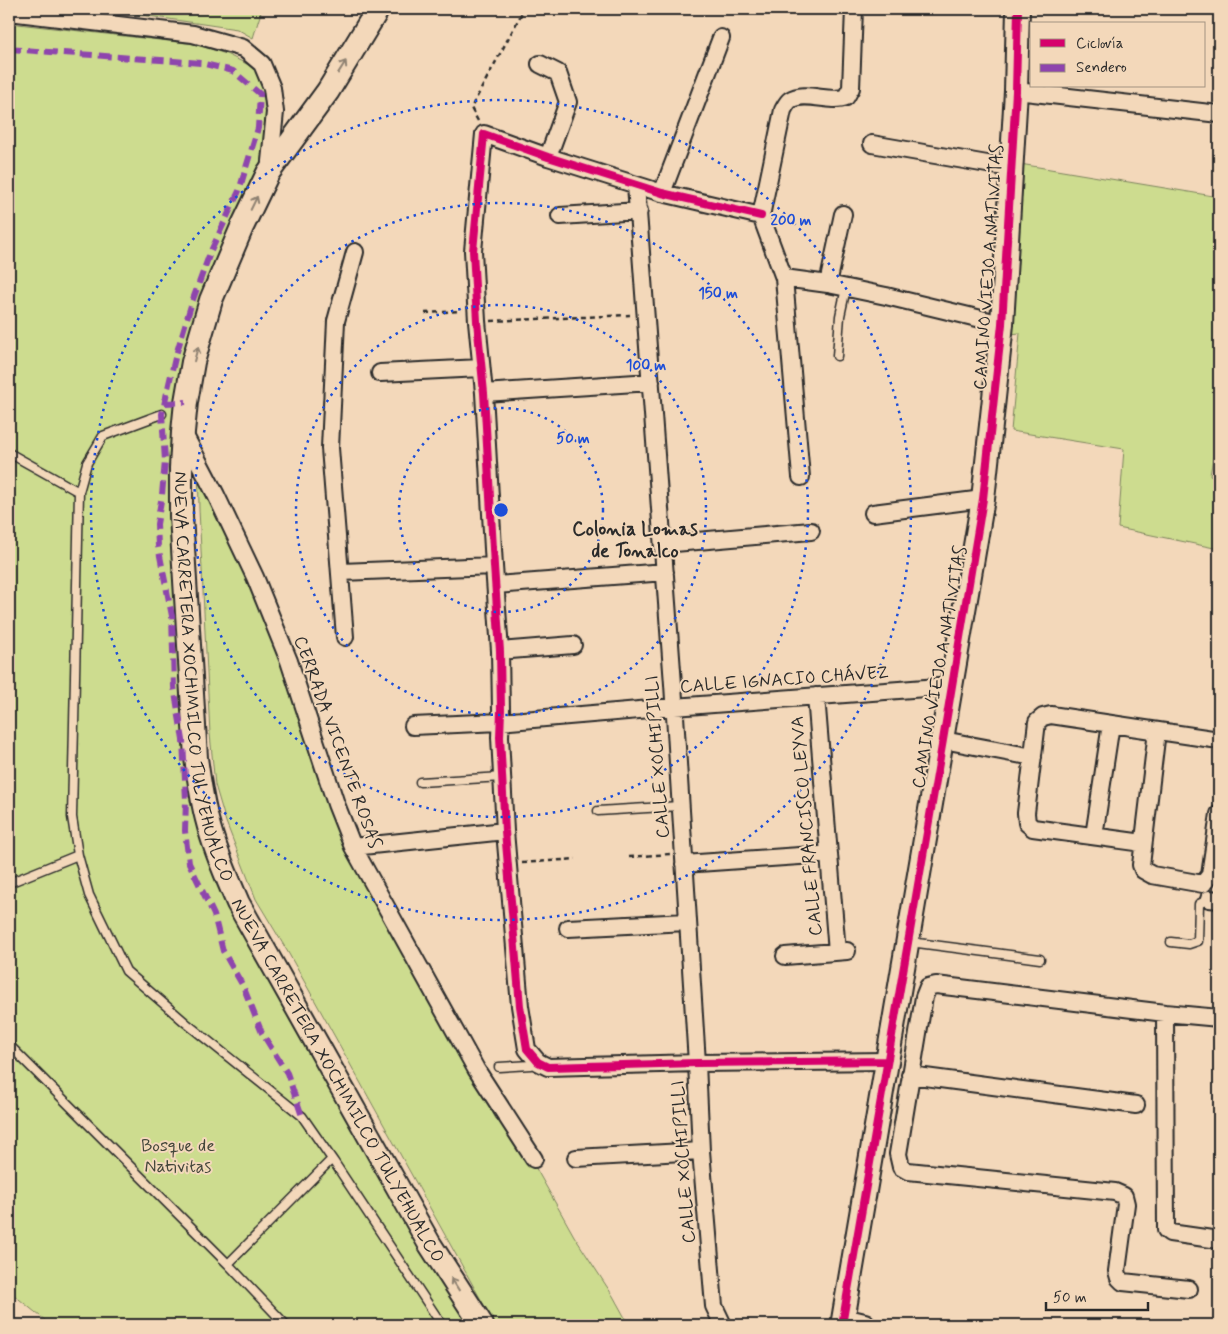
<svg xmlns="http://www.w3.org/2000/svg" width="1228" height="1334" font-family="Mynerve,sans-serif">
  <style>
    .green { fill: #cddc8f; stroke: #7c845d }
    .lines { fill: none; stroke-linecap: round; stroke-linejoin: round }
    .lane-casing { stroke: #2b2b2b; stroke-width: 11 }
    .street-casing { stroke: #2b2b2b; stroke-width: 20 }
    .secondary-casing { stroke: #2b2b2b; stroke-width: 26 }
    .path { stroke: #2b2b2b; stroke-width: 2.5; stroke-dasharray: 5 4; stroke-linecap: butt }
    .lane { stroke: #f3d8ba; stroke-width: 8 }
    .street { stroke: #f3d8ba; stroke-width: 16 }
    .secondary { stroke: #f3d8ba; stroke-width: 22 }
    .quiet { stroke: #8e44ad; stroke-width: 6; stroke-dasharray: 12 6; stroke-linecap: butt }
    .cycleway-casing { stroke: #f3d8ba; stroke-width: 11 }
    .cycleway { stroke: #d6006c; stroke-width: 8 }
    .oneway { stroke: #8f8272 }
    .ring { fill: none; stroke: #1d4ed8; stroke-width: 2.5; stroke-dasharray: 2.5 5 }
    .labels { text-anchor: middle; stroke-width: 4; stroke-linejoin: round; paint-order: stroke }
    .street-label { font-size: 18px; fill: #2b2b2b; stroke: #f3d8ba }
    .park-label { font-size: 18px; fill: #43463a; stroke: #f3d8ba }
    .neighbourhood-label { font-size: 19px; font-weight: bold; fill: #2b2b2b; stroke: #f3d8ba }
    .centre { fill: #1d4ed8; stroke: #f3d8ba; stroke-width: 2.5 }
    .ring-label { font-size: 15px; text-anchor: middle; font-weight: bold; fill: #1d4ed8; stroke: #f3d8ba; stroke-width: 4; stroke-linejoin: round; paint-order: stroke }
  </style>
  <rect width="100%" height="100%" fill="#f3d8ba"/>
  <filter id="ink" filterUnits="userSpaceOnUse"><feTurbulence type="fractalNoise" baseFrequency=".02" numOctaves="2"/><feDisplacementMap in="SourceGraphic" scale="10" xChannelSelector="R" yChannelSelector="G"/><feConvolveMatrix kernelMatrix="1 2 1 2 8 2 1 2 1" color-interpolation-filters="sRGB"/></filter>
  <g filter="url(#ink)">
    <!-- green -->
    <path class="green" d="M100,9h162l-9,29 -16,-9z
      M9,23l186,21 31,10 23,11 14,13 5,26v28l-10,43 -81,221 31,439 267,490h-424l-42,-34z
      M1020,164l199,33v229l-9,49 9,2v72l-101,-21 6,-79 -113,-18 9,-98 -10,1z
      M198,455l9,2 2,15 20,38 84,245 100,212 12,-7 51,97 -11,4 31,58 7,2 30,42 41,73 39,60 16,29h-134l-206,-371 -33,-55 -30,-77 -11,-37 -5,-51 -11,-225z"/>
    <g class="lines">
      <!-- lane casing -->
      <g class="lane-casing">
        <path id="lane" d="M837,356l3,-40 6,-28
          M162,414l-59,22 -16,27 -8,29 -7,325 6,38 11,40 37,76 60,52 116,93 32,46 108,163
          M9,453l70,39
          M420,782l82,-5
          M598,811l82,-5
          M9,883l69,-28
          M910,942l130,17
          M1171,942l18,2 9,-3 1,-37 10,-5
          M9,1045l219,219 58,61
          M499,1067l32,-2 7,-3
          M228,1264l104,-105"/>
      </g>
      <!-- street casing -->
      <g class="street-casing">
        <path id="street" d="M9,12l184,22 50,14 19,16 10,24 3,24 -6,59
          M540,64l18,9 10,29 -20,55
          M1016,91l203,23
          M872,144l138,24
          M636,185l37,499 24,379 4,88 13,155 9,19
          M662,193l59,-155
          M560,216l79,-5
          M761,216l-99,-23 -114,-36 -64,-23 -11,117 4,70 7,72 10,173 6,85 1,59 -1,27 5,94 15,175 7,43 11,13 10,5 149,-4 190,-2
          M761,216l23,62 44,6 58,12 116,28
          M761,216l22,-106c2,-3 4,-8 7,-10 15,-10 40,4 56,-3l5,-9 3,-79
          M784,278l17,199
          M828,284l15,-70
          M380,373l101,-5
          M484,393l167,-11
          M183,432l33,63 39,82 34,84 47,143 17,43 123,222 58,90
          M873,513l110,-14
          M663,544l148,-13
          M341,572l153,-6
          M496,585l169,-13
          M345,637l-15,-189 6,-127 19,-69
          M500,651l73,-6
          M816,696l21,256
          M413,726l87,-4 174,-15 278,-21
          M1157,731l-16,134 2,5 9,5 51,9 7,-9 9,-61
          M943,740l90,17
          M1094,836l17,-112
          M1143,843l-110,-15 -6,-5 -1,-10 11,-91 6,-5 8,-2 168,25
          M353,847l152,-16
          M684,864l145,-10
          M1209,899l10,1
          M568,928l119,-6
          M785,956l62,-5
          M1165,1013l1,217 4,3 49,7
          M910,1075l226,30
          M576,1158l125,-7
          M1189,1289l-66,-7 -4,-4 -2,-7 9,-67 -2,-8 -9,-4 -207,-21 -7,-4 -3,-13 26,-157 4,-10 8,-2 229,28 54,5"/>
      </g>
      <!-- secondary casing -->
      <g class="secondary-casing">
        <g id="secondary">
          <path id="s1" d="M378,9l-50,82 -60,82 -26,54 -31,73 -18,62 -7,40 -3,30 -2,36v48l15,242c3,22 6,44 12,65 7,28 19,54 30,80l191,340 53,82"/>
          <path d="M864,1325l-21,-5 140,-821 19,-175 14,-233 2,-82"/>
        </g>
      </g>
      <!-- path -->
      <path class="path" d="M555,9l2,2
        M478,121l-7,-13 53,-99
        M425,313l37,-2
        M491,321l139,-6
        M629,857l41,-3
        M522,863l54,-4"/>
      <!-- lane -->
      <use href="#lane" class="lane"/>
      <!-- street -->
      <use href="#street" class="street"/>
      <!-- secondary -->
      <use href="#secondary" class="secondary"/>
      <!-- quiet -->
      <path class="quiet" d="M9,49l192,14 32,8 27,23 -2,34 -19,63 -29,62 -18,49 -17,56 -13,56 3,47 -3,34 -5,29 1,22 14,70 2,71 9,53 3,60 -1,31 4,32 25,52 9,36 20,35 19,47 25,40 15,43
        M165,403l21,-1"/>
      <!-- cycleway casing -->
      <g class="cycleway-casing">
        <path id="cycleway" d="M761,216l-99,-23 -114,-36 -64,-23 -11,117 4,70 7,72 10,173 6,85 1,59 -1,27 5,94 15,175 7,43 11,13 10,5 149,-4 190,-2
          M842,1325l101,-585 40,-241 19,-175 14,-233 2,-82"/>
      </g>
      <!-- cycleway -->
      <use href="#cycleway" class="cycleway"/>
    </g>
    <!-- one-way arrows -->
    <defs><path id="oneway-shaft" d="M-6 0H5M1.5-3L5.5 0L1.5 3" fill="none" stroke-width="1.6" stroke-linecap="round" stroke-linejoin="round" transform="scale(1.25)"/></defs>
    <g class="oneway">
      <use href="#oneway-shaft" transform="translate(342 67) rotate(-58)"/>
      <use href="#oneway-shaft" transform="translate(254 203) rotate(-64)"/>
      <use href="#oneway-shaft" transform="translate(196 354) rotate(-75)"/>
      <use href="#oneway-shaft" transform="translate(455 1284) rotate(-122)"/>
    </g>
  </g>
  <!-- distance rings -->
  <g class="ring">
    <circle cx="501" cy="510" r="102"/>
    <circle cx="501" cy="510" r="205"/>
    <circle cx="501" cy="510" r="307"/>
    <circle cx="501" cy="510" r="410"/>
  </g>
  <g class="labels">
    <!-- street labels -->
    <g class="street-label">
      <text transform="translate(988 267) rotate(-86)" y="6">CAMINO VIEJO A NATIVITAS</text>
      <text transform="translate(939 667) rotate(-80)" y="6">CAMINO VIEJO A NATIVITAS</text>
      <text dy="6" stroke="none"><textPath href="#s1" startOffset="719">NUEVA CARRETERA XOCHIMILCO TULYEHUALCO</textPath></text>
      <text transform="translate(784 679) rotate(-4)" y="6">CALLE IGNACIO CHÁVEZ</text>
      <text transform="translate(338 742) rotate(70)" y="6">CERRADA VICENTE ROSAS</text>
      <text transform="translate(657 757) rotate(-94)" y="6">CALLE XOCHIPILLI</text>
      <text transform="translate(806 826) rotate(-95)" y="6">CALLE FRANCISCO LEYVA</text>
      <text dy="6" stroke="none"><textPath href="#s1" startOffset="1154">NUEVA CARRETERA XOCHIMILCO TULYEHUALCO</textPath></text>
      <text transform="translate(683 1162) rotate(-94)" y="6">CALLE XOCHIPILLI</text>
    </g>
    <!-- park labels -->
    <g class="park-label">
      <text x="178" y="1151">Bosque de<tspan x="178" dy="21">Nativitas</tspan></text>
    </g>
    <!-- neighbourhood labels -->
    <g class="neighbourhood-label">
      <text x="635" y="535">Colonia Lomas<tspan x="635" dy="22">de Tonalco</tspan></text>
    </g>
  </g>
  <circle cx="501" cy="510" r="8" class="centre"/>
  <g class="ring-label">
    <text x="791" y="225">200 m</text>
    <text x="718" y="298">150 m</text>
    <text x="646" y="370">100 m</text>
    <text x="573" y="443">50 m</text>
  </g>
  <!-- margin -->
  <rect width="1228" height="1334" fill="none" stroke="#f3d8ba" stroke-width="30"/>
  <rect x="15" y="15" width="1198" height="1304" fill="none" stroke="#2b2b2b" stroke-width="2" filter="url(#ink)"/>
  <!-- legend -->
  <rect x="1030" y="22" width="175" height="65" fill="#f3d8ba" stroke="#a39381"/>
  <rect x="1040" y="39" width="25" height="8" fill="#d6006c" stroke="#a39381"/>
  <text x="1076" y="48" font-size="15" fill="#2b2b2b">Ciclovía</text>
  <rect x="1040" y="64" width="25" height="8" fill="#8e44ad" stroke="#a39381"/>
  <text x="1076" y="72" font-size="15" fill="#2b2b2b">Sendero</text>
  <!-- scale -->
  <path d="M1046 1302v8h102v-8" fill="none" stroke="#2b2b2b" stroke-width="2.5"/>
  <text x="1053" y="1302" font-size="15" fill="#2b2b2b" stroke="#f3d8ba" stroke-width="4" paint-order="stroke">50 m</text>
</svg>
